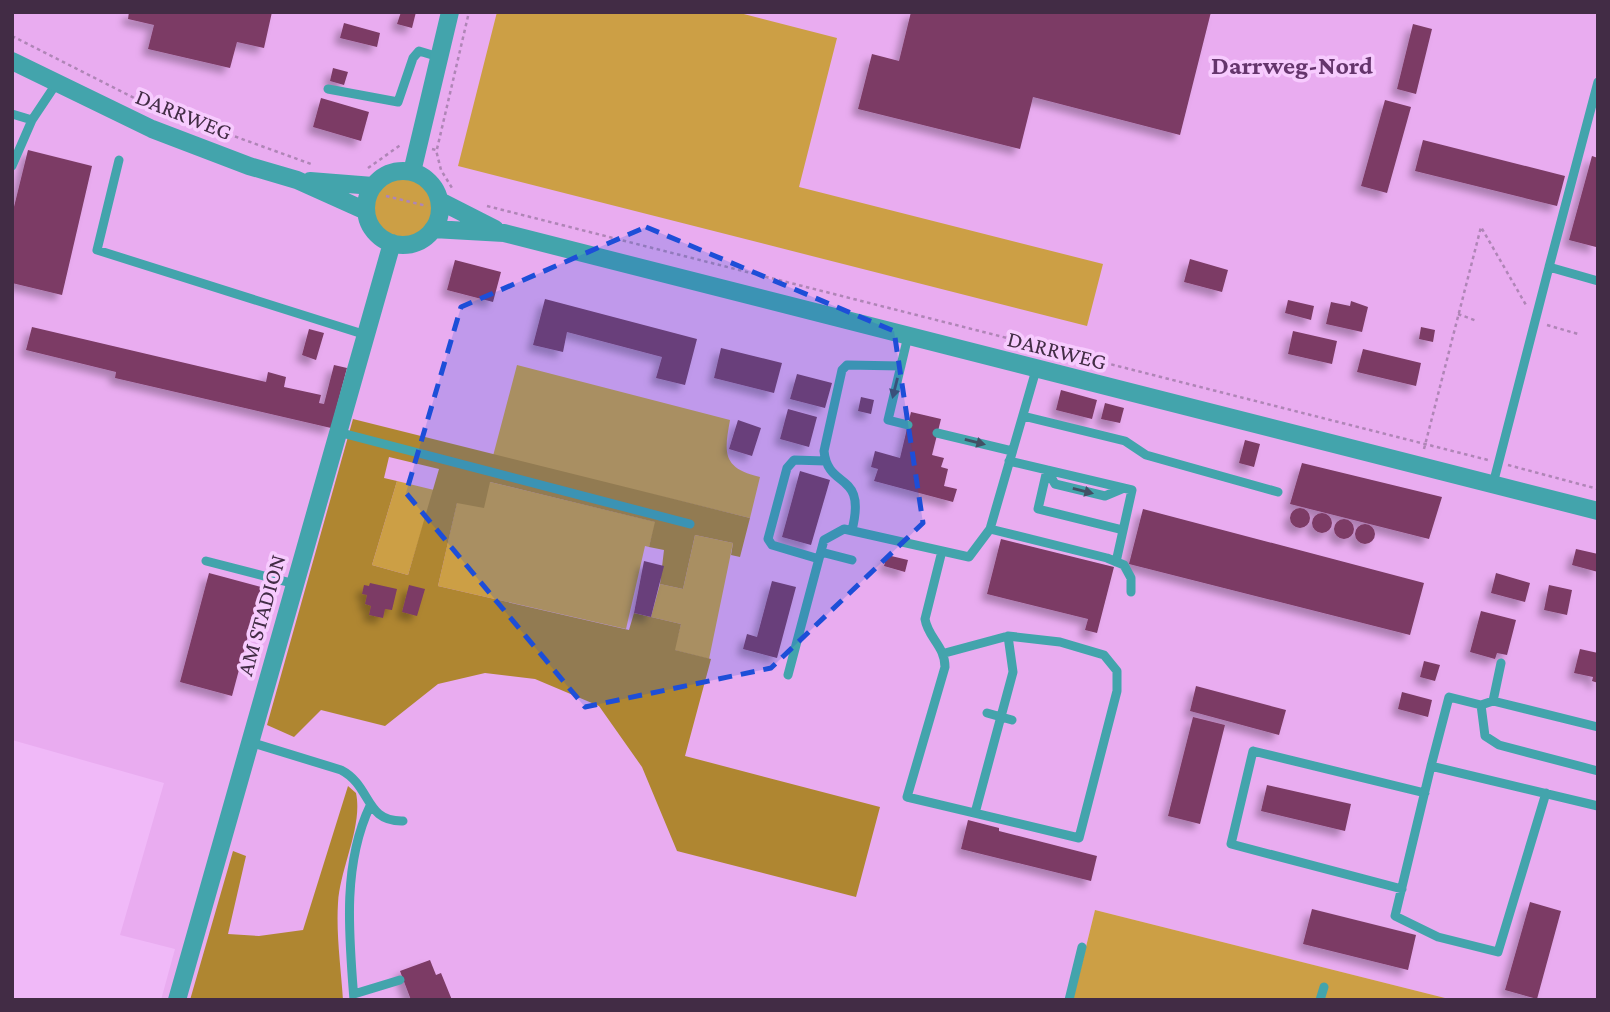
<svg xmlns="http://www.w3.org/2000/svg" width="1610" height="1012" font-family="'Crimson Pro',serif">
  <style>
    .built { fill: #e9acf0 }
    .green { fill: #cc9f45 }
    .forest { fill: #af8631; fill-rule: evenodd }
    .building { fill: #7b3b65; filter: url(#shadow) }
    .lines { fill: none; stroke-linecap: round; stroke-linejoin: round }
    .path { stroke: #af85b6; stroke-width: 2.5; stroke-dasharray: 3.5 3.5; stroke-linecap: butt }
    .lane { stroke: #43a4ac; stroke-width: 9 }
    .street { stroke: #43a4ac; stroke-width: 18 }
    .oneway { fill: #425064 }
    .marked { fill: #1d4ed8; fill-opacity: 0.2; stroke: #1d4ed8; stroke-width: 5; stroke-dasharray: 14 9; stroke-linejoin: round }
    .labels { text-anchor: middle; stroke-width: 7; stroke-linejoin: round; paint-order: stroke }
    .street-label { font-size: 23px; fill: #422c45; stroke: #f7cbfe }
    .quarter-label { font-size: 26px; font-weight: bold; fill: #65356c; stroke: #f7cbfe }
  </style>
  <defs>
    <filter id="shadow"><feDropShadow dx="-6" dy="6" stdDeviation="3.5" flood-color="#0004"/></filter>
  </defs>
  <rect width="100%" height="100%" fill="#f0b9f8"/>
  <!-- built -->
  <path class="built" d="M12,12h1586v988h-145l-358,-90 -22,90h-912l14,-51 -55,-14 44,-152 -152,-43z"/>
  <!-- green -->
  <path class="green" d="M497,12h239l101,26 -38,149 304,77 -16,62 -629,-160z
    M373 208a31 31 0 1 1 62 0a31 31 0 1 1-62 0Z
    M517,365l213,55c-6,33 -8,48 30,57l-10,41 -257,-62z
    M397,481l37,9 -26,85 -36,-10z
    M490,482l166,40 -7,25 -4,-1 -19,83 -188,-43 19,-84z
    M695,535l38,8 -24,116 -35,-9 7,-26 -30,-7 9,-33 23,5z
    M1095,910l358,90h-380z"/>
  <!-- forest -->
  <path class="forest" d="M353,419l397,99 -10,39 -9,-2 2,-12 -38,-8 -12,54 -23,-5 4,-34 -15,-3 6,-25 -165,-40 -6,26 -27,-5 -19,83 191,44 5,-17 47,11 -6,26 36,9 -26,97 195,51 -24,90 -179,-46 -35,-84 -43,-61 -64,-27 -50,-6 -47,11 -53,42 -64,-16 -27,27 -27,-12zM389,457l50,12 -31,106 -36,-10 25,-84 -13,-3z
    M348,786l8,7c7,33 -16,75 -18,110 -2,32 3,65 5,97h-153l43,-149 13,5 -18,78 31,2 44,-6z"/>
  <!-- building -->
  <path class="building" d="M129,12h143l-8,36 -27,-6 -7,26 -82,-19 6,-24 -26,-6z
    M401,12h15l-4,16 -15,-4z
    M911,12h300l-31,123 -147,-38 -13,52 -162,-40 14,-55 27,7z
    M344,23l36,10 -3,14 -37,-9z
    M1413,24l19,5 -16,65 -19,-5z
    M333,68l15,4 -4,13 -14,-4z
    M321,98l48,14 -8,29 -48,-14z
    M1385,100l26,7 -24,86 -26,-7z
    M1423,140l142,36 -8,30 -142,-35z
    M28,150l64,16 -30,129 -50,-12v-68z
    M1592,156l6,2 -2,89 -27,-7z
    M1190,259l38,11 -6,22 -38,-10z
    M455,260l46,12 -8,30 -46,-12z
    M545,299l152,40 -12,46 -29,-7 6,-21 -95,-25 -4,20 -30,-7z
    M1288,300l26,6 -3,14 -26,-7z
    M1351,301l17,6 -6,25 -36,-8 5,-22 19,4z
    M32,327l234,55 2,-10 18,5 -2,10 37,8 -2,8 5,1 10,-39 13,3 -16,60 -216,-50 1,-6 -90,-22z
    M1421,327l14,3 -2,12 -14,-3z
    M309,329l15,4 -8,27 -14,-5z
    M1293,331l44,10 -5,23 -44,-10z
    M721,348l61,15 -8,30 -60,-15z
    M1363,349l58,14 -5,23 -59,-14z
    M797,374l35,9 -7,25 -35,-9z
    M1061,390l36,10 -5,19 -36,-9z
    M861,397l13,3 -3,14 -13,-3z
    M1105,403l19,5 -4,15 -19,-4z
    M788,409l29,8 -8,30 -29,-8z
    M911,412l30,7 -9,36 12,3 -3,9 7,2 -4,17 13,3 -4,13 -79,-21 4,-12 -7,-2 4,-16 25,7z
    M738,420l23,8 -9,28 -23,-7z
    M1245,440l15,4 -6,23 -15,-4z
    M1302,463l140,34 -13,42 -139,-35z
    M800,471l30,9 -19,65 -29,-8z
    M1290 518a10 10 0 1 1 20 0a10 10 0 1 1-20 0Z
    M1143,509l281,74 -14,52 -281,-71z
    M1312 523a10 10 0 1 1 20 0a10 10 0 1 1-20 0Z
    M1334 529a10 10 0 1 1 20 0a10 10 0 1 1-20 0Z
    M1355 534a10 10 0 1 1 20 0a10 10 0 1 1-20 0Z
    M1001,539l113,28 -17,66 -12,-3 3,-11 -101,-25z
    M1576,549l22,5v18l-26,-7z
    M887,555l21,5 -3,12 -21,-6z
    M644,561l20,5 -13,51 -17,-4z
    M209,573l52,14 -29,109 -52,-14z
    M1496,573l34,10 -5,19 -34,-9z
    M772,581l24,6 -19,71 -34,-9 4,-15 10,3z
    M370,583l27,6 -5,21 -7,-1 -2,9 -14,-3 2,-9 -6,-2 2,-9 -5,-1 2,-9 5,1z
    M409,585l16,4 -8,27 -15,-4z
    M1549,585l23,5 -5,25 -23,-5z
    M1481,611l35,9 -9,35 -10,-2 -2,6 -25,-7z
    M1580,649l18,4v30l-6,-2 1,-4 -19,-4z
    M1424,661l16,4 -5,16 -15,-4z
    M1196,686l90,24 -7,25 -89,-24z
    M1402,692l30,8 -4,17 -30,-8z
    M1193,717l32,8 -25,99 -32,-8z
    M1267,785l84,19 -6,27 -84,-20z
    M968,820l31,8v3l98,25 -6,25 -130,-32z
    M1530,902l31,9 -24,88 -32,-9z
    M1312,909l104,26 -8,35 -105,-26z
    M430,960l6,15 5,-2 11,27h-41l-11,-29z"/>
  <g class="lines">
    <!-- path -->
    <path class="path" d="M12,36l136,69 163,59
      M432,149l4,1 5,20 11,18
      M437,149l32,-137
      M368,168l34,-24
      M386,196l41,10
      M487,206l1001,254
      M1458,314l19,7
      M1547,325l31,9
      M1424,449l57,-222 45,78
      M1508,465l90,24"/>
    <!-- lane -->
    <path class="lane" d="M328,89l70,13 15,-44 6,-7 20,6
      M12,114l20,6 24,-36
      M119,160l-22,90 269,85
      M12,166l20,-46
      M1549,267l49,-185
      M1023,416l102,25 21,14 132,37
      M908,425l-20,-5 20,-84
      M338,432l352,92
      M937,433l75,18
      M1009,461l123,29 -16,72
      M1047,470l-9,39 85,21
      M1047,470l8,14 50,12 19,-8
      M1493,484l56,-217 49,14
      M990,529l117,29 17,7 7,13v14
      M852,530c15,-60 -24,-39 -28,-79l18,-81 5,-5 54,1
      M942,551l-17,68c3,19 20,27 20,48l-38,130 172,41 38,-147v-20l-13,-16 -44,-13 -52,-6 -63,17
      M821,552l31,8
      M819,559l-47,-14 -4,-6 19,-71 7,-8 31,1
      M206,561l89,23
      M788,675l36,-135 20,-11 125,28 21,-28 46,-159
      M1493,701l8,-38
      M987,713l25,7
      M1598,727l-105,-26 -12,4 4,31 14,9 99,26
      M250,742l91,28c31,16 23,52 62,51
      M1431,766l18,-69 32,8
      M1546,793l-48,159 -60,-15 -43,-21 36,-150 167,40
      M975,813l38,-141 -5,-36
      M1402,889l-171,-45 22,-93 172,42
      M354,994l46,-14
      M354,1000c-5,-64 -12,-135 16,-194
      M1069,1000l13,-53
      M1320,1000l4,-13"/>
    <!-- street -->
    <path class="street" d="M12,61l140,68 97,37 48,14 69,31
      M366 208a37 37 0 1 1 74 0a37 37 0 1 1-74 0Z
      M412,172l38,-160
      M310,181l63,5
      M440,201l55,28
      M433,229l71,4 1094,278
      M177,1000l215,-757"/>
  </g>
  <!-- one-way arrows -->
  <defs><path id="oneway-solid" d="M-6-.8H1V-3.2L6.5 0L1 3.2V.8H-6Z" transform="scale(1.75)"/></defs>
  <g class="oneway">
    <use href="#oneway-solid" transform="translate(895 388) rotate(104)"/>
    <use href="#oneway-solid" transform="translate(975 442) rotate(14)"/>
    <use href="#oneway-solid" transform="translate(1083 491) rotate(14)"/>
  </g>
  <!-- marked area -->
  <path class="marked" d="M646,227l248,104 29,192 -152,145 -186,39 -179,-214 55,-186z"/>
  <g class="labels">
    <!-- street labels -->
    <g class="street-label">
      <text transform="translate(184 114) rotate(22)" y="8">DARRWEG</text>
      <text transform="translate(1057 350) rotate(14)" y="8">DARRWEG</text>
      <text transform="translate(261 615) rotate(-74)" y="8">AM STADION</text>
    </g>
    <!-- quarter labels -->
    <g class="quarter-label">
      <text x="1292" y="74">Darrweg-Nord</text>
    </g>
  </g>
  <!-- border -->
  <rect width="1610" height="1012" fill="none" stroke="#422c45" stroke-width="28"/>
</svg>
